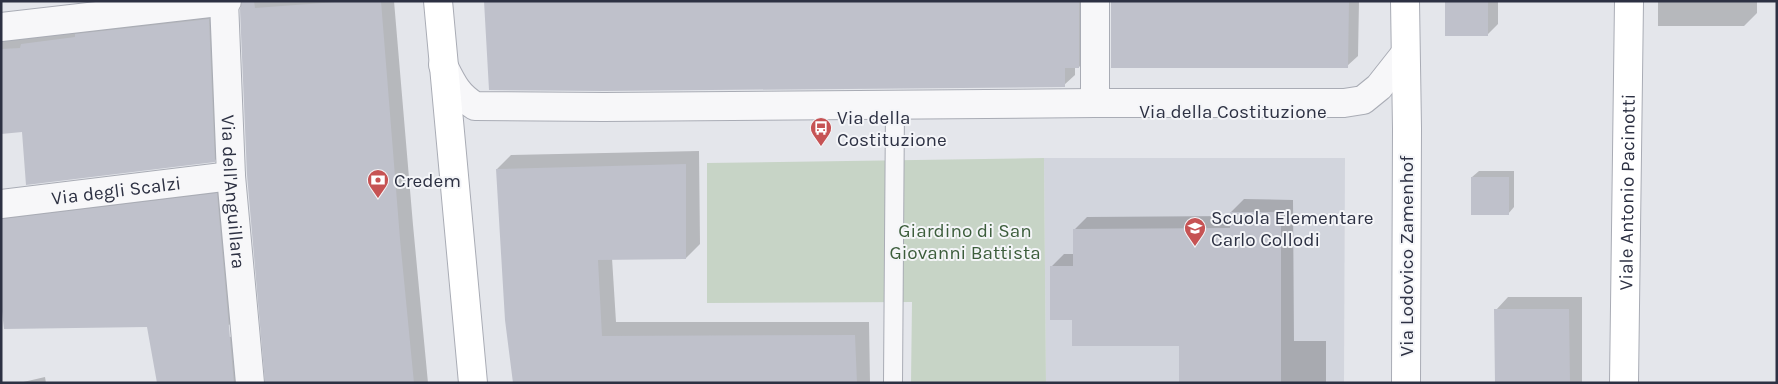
<svg xmlns="http://www.w3.org/2000/svg" width="1778" height="384" font-family="Karla,sans-serif">
  <style>
    .built { fill: #d2d5dd }
    .green { fill: #c7d4c6 }
    .shadow { fill: #0003 }
    .building { fill: #bfc1cb }
    .lines { fill: none; stroke-linecap: round; stroke-linejoin: round }
    .lane-casing { stroke: #a9acb5; stroke-width: 20 }
    .street-casing { stroke: #a9acb5; stroke-width: 30 }
    .secondary-casing { stroke: #a9acb5; stroke-width: 30 }
    .lane { stroke: #f7f7f9; stroke-width: 18 }
    .street { stroke: #f7f7f9; stroke-width: 28 }
    .secondary { stroke: #fff; stroke-width: 28 }
    .labels { text-anchor: middle; stroke-width: 4; stroke-linejoin: round; paint-order: stroke }
    .street-label { font-size: 19px; fill: #2d3143; stroke: #f4f5f8 }
    .poi-label { font-size: 19px; fill: #2d3143; stroke: #f4f5f8; text-anchor: start }
    .park-label { font-size: 19px; fill: #3c5d3b; stroke: #f4f5f8 }
  </style>
  <rect width="100%" height="100%" fill="#e4e6eb"/>
  <!-- built -->
  <path class="built" d="M1044,158h301l-1,225h-298z"/>
  <!-- green -->
  <path class="green" d="M1044,158l2,225h-135l1,-81 -205,1v-140z"/>
  <!-- shadow -->
  <path class="shadow" d="M250,1h144l19,224 15,158h-161z
    M486,1h604v55l-11,11h-4v8l-11,10z
    M1112,1h247l-1,55 -11,10z
    M1447,1h51v23l-11,11z
    M1658,1h99v12l-13,13h-86z
    M222,6l6,142 -14,13 -191,-31 -22,3v-111z
    M699,151l1,93 -14,14h-74l4,64h253l1,61h-356l-17,-214 14,-14z
    M1479,171h35v36l-6,7 -36,-37z
    M230,181l12,131 -13,13 -228,-31v-94z
    M1244,199l49,1 1,141h32v42h-146v-38l-107,-26 -22,-52 13,-13h10v-24l13,-13 144,-1v-4z
    M1508,297h74v86h-86v-73z
    M243,334l11,49h-96l10,-32z
    M45,377l1,6h-27z"/>
  <!-- building -->
  <path class="building" d="M242,1h12l1,7 94,-7h32l19,238 14,144h-149l-18,-208 -7,-166z
    M484,1h595v67h-14v19l-461,4 -115,-1z
    M1111,1h238l-1,67h-237z
    M1445,1h43v35h-43z
    M209,19l6,143 -189,23 -4,-53 -21,2v-85l19,-1 1,-4 54,-7v-3z
    M686,164v95l-88,1 4,76 253,-1 2,48h-344l-8,-63 -9,-151z
    M1471,177h38v38h-38z
    M217,193l17,190h-77l-10,-56 -143,2 -3,-27v-83z
    M1230,212h51v171h-102v-37h-107v-26h-22v-54h23v-37l157,-1z
    M1494,309h75l1,74h-75z"/>
  <g class="lines">
    <!-- lane casing -->
    <g class="lane-casing">
      <path id="lane" d="M893,383l2,-277"/>
    </g>
    <!-- street casing -->
    <g class="street-casing">
      <g id="street">
        <path id="s1" d="M224,1l7,175 19,207"/>
        <path d="M1,27l226,-26"/>
        <path d="M443,65c9,18 14,30 32,41l129,1 491,-4h249l19,-3 16,-13 26,-33"/>
        <path d="M1095,103v-102"/>
        <path id="s2" d="M1,204l230,-28"/>
      </g>
    </g>
    <!-- secondary casing -->
    <g class="secondary-casing">
      <g id="secondary">
        <path d="M438,1l35,382"/>
        <path d="M1405,1l2,128 -1,254"/>
        <path id="s3" d="M1624,383l5,-382"/>
      </g>
    </g>
    <!-- lane -->
    <use href="#lane" class="lane"/>
    <!-- street -->
    <use href="#street" class="street"/>
    <!-- secondary -->
    <use href="#secondary" class="secondary"/>
  </g>
  <!-- icons -->
  <defs>
    <g id="bus-pin" transform="scale(1.125)"><path d="M0 17L-7.5 6A9.5 9.5 0 1 1 7.5 6Z" fill="#c65354" stroke="#f4f5f8"/><path d="M-5-6H5V4H4V6H2V4H-2V6H-4V4H-5ZM-3.5-4V0h7V-4ZM-3.5 1.2v1.5H-2V1.2ZM2 1.2v1.5H3.5V1.2Z" fill="#fff"/></g>
    <g id="bank-pin" transform="scale(1.125)"><path d="M0 17L-7.5 6A9.5 9.5 0 1 1 7.5 6Z" fill="#c65354" stroke="#f4f5f8"/><path d="M-6-4H6V4H-6ZM0-2.3a2.3 2.3 0 1 0 0 4.6a2.3 2.3 0 1 0 0-4.6Z" fill="#fff"/></g>
    <g id="school-pin" transform="scale(1.125)"><path d="M0 17L-7.5 6A9.5 9.5 0 1 1 7.5 6Z" fill="#c65354" stroke="#f4f5f8"/><path d="M0-5L7-2L0 1L-7-2ZM-4 1L0 2.5L4 1V4Q0 6-4 4Z" fill="#fff"/></g>
  </defs>
  <g fill-rule="evenodd">
    <use href="#bus-pin" x="821" y="128"/>
    <use href="#bank-pin" x="378" y="180"/>
    <use href="#school-pin" x="1195" y="228"/>
  </g>
  <g class="labels">
    <!-- street labels -->
    <g class="street-label">
      <text x="1233" y="118">Via della Costituzione</text>
      <text dy="7" stroke="none"><textPath href="#s2" startOffset="116">Via degli Scalzi</textPath></text>
      <text dy="7" stroke="none"><textPath href="#s1" startOffset="191">Via dell'Anguillara</textPath></text>
      <text dy="7" stroke="none"><textPath href="#s3" startOffset="191">Viale Antonio Pacinotti</textPath></text>
      <text transform="translate(1406 256) rotate(-90)" y="7">Via Lodovico Zamenhof</text>
    </g>
    <!-- poi labels -->
    <g class="poi-label">
      <text x="837" y="124">Via della<tspan x="837" dy="22">Costituzione</tspan></text>
      <text x="394" y="187">Credem</text>
      <text x="1211" y="224">Scuola Elementare<tspan x="1211" dy="22">Carlo Collodi</tspan></text>
    </g>
    <!-- park labels -->
    <g class="park-label">
      <text x="965" y="237">Giardino di San<tspan x="965" dy="22">Giovanni Battista</tspan></text>
    </g>
  </g>
  <!-- border -->
  <rect width="1778" height="384" fill="none" stroke="#2d3143" stroke-width="5"/>
</svg>
